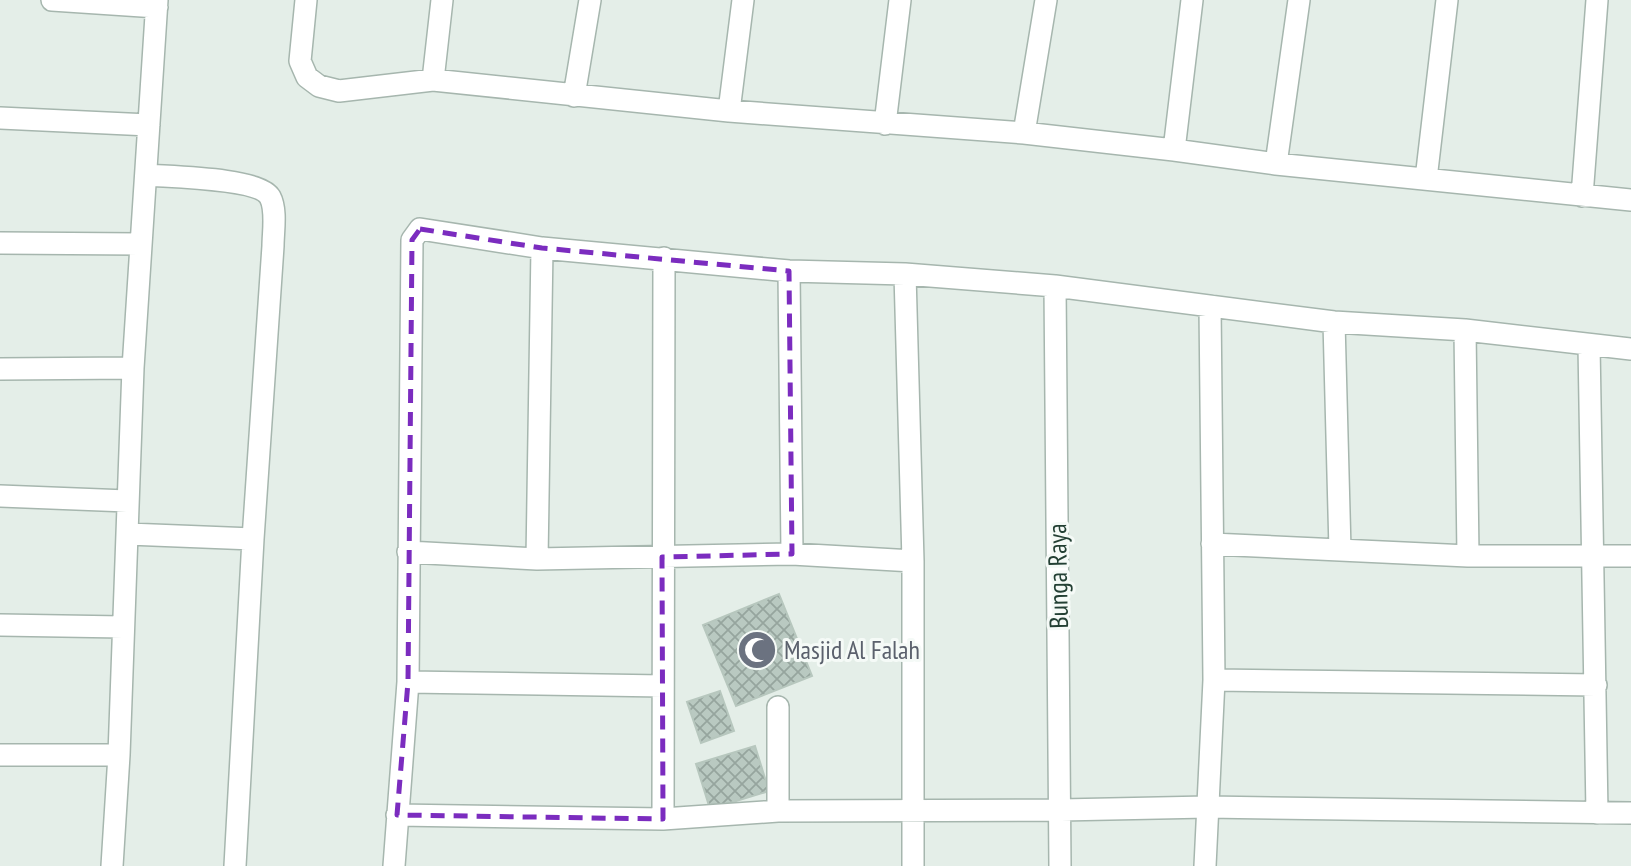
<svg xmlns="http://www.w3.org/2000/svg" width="1631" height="866" font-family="'PT Sans Narrow',sans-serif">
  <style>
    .building { fill: url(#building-cross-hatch); stroke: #b7c7be; stroke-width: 2 }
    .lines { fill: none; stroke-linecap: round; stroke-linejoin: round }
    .minor-casing { stroke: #a6b6ae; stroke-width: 24 }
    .minor { stroke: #fff; stroke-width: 21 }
    .marked { fill: none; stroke: #7b2cbf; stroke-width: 5; stroke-dasharray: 14 9; stroke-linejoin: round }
    .labels { text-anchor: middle; stroke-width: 6; stroke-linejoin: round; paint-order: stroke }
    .street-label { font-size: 26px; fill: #234034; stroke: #f5faf7 }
    .worship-label { font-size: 26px; fill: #5b616d; stroke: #f5faf7; text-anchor: start }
  </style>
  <defs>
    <pattern id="building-cross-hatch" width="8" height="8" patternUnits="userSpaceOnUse" patternTransform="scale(1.75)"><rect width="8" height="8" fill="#b9c9c1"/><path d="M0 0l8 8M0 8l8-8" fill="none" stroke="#96a59e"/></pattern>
  </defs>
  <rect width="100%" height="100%" fill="#e4eee8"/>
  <!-- building -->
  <path class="building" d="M779,594l33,82 -76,30 -33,-81z
    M720,691l14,40 -33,12 -14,-41z
    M755,746l14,45 -59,18 -14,-45z"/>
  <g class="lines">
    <!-- minor casing -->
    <g class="minor-casing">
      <path id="minor" d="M52,0l105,7
        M306,0l-6,61 7,16 12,9 20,5 94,-11 296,31 295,22 150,17 102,14 355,36
        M433,80l9,-80
        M574,96l16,-96
        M729,111l14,-111
        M0,118l149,7
        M885,124l15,-124
        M1024,133l22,-133
        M1174,150l18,-150
        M1276,164l23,-164
        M147,175c23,2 112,3 123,22 7,13 3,35 3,49l-20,293 -18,327
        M1426,179l21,-179
        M1582,196l15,-196
        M0,243l140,1
        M789,271l3,283
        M905,274l8,287v305
        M1055,286l5,580
        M1334,322l6,228
        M1465,330l3,226
        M1589,345l8,468
        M0,369l133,-1
        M0,496l127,5
        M128,534l125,5
        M1212,544l256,12h163
        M408,552l129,7 255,-5 121,7
        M537,559l5,-311
        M0,625l123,2
        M1214,680l382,5
        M408,682l255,4
        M0,755h119
        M778,811v-104
        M397,815l266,4 115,-8 283,-1 146,-3 424,6
        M663,819l1,-561
        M112,866l7,-111 14,-387 24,-368
        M394,866l14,-184 4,-442 8,-11 122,19 247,23 116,3 150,12 279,36 131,8 166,19
        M1205,866l9,-186 -4,-374"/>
    </g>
    <!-- minor -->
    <use href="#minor" class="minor"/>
  </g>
  <!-- marked area -->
  <path class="marked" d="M420,229l122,19 247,23 3,283 -130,3 1,262 -266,-4 11,-133 4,-442z"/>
  <!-- icons -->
  <defs>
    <g id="mosque-disc" transform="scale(2.0125)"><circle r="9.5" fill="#6b7280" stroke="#f5faf7"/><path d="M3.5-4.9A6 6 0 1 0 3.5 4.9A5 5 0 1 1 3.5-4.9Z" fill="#fff"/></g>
  </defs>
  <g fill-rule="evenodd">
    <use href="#mosque-disc" x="757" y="650"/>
  </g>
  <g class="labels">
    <!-- street labels -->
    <g class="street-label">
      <text transform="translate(1058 576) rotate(-91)" y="9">Bunga Raya</text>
    </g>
    <!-- worship labels -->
    <g class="worship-label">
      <text x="784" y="659">Masjid Al Falah</text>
    </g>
  </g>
</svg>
